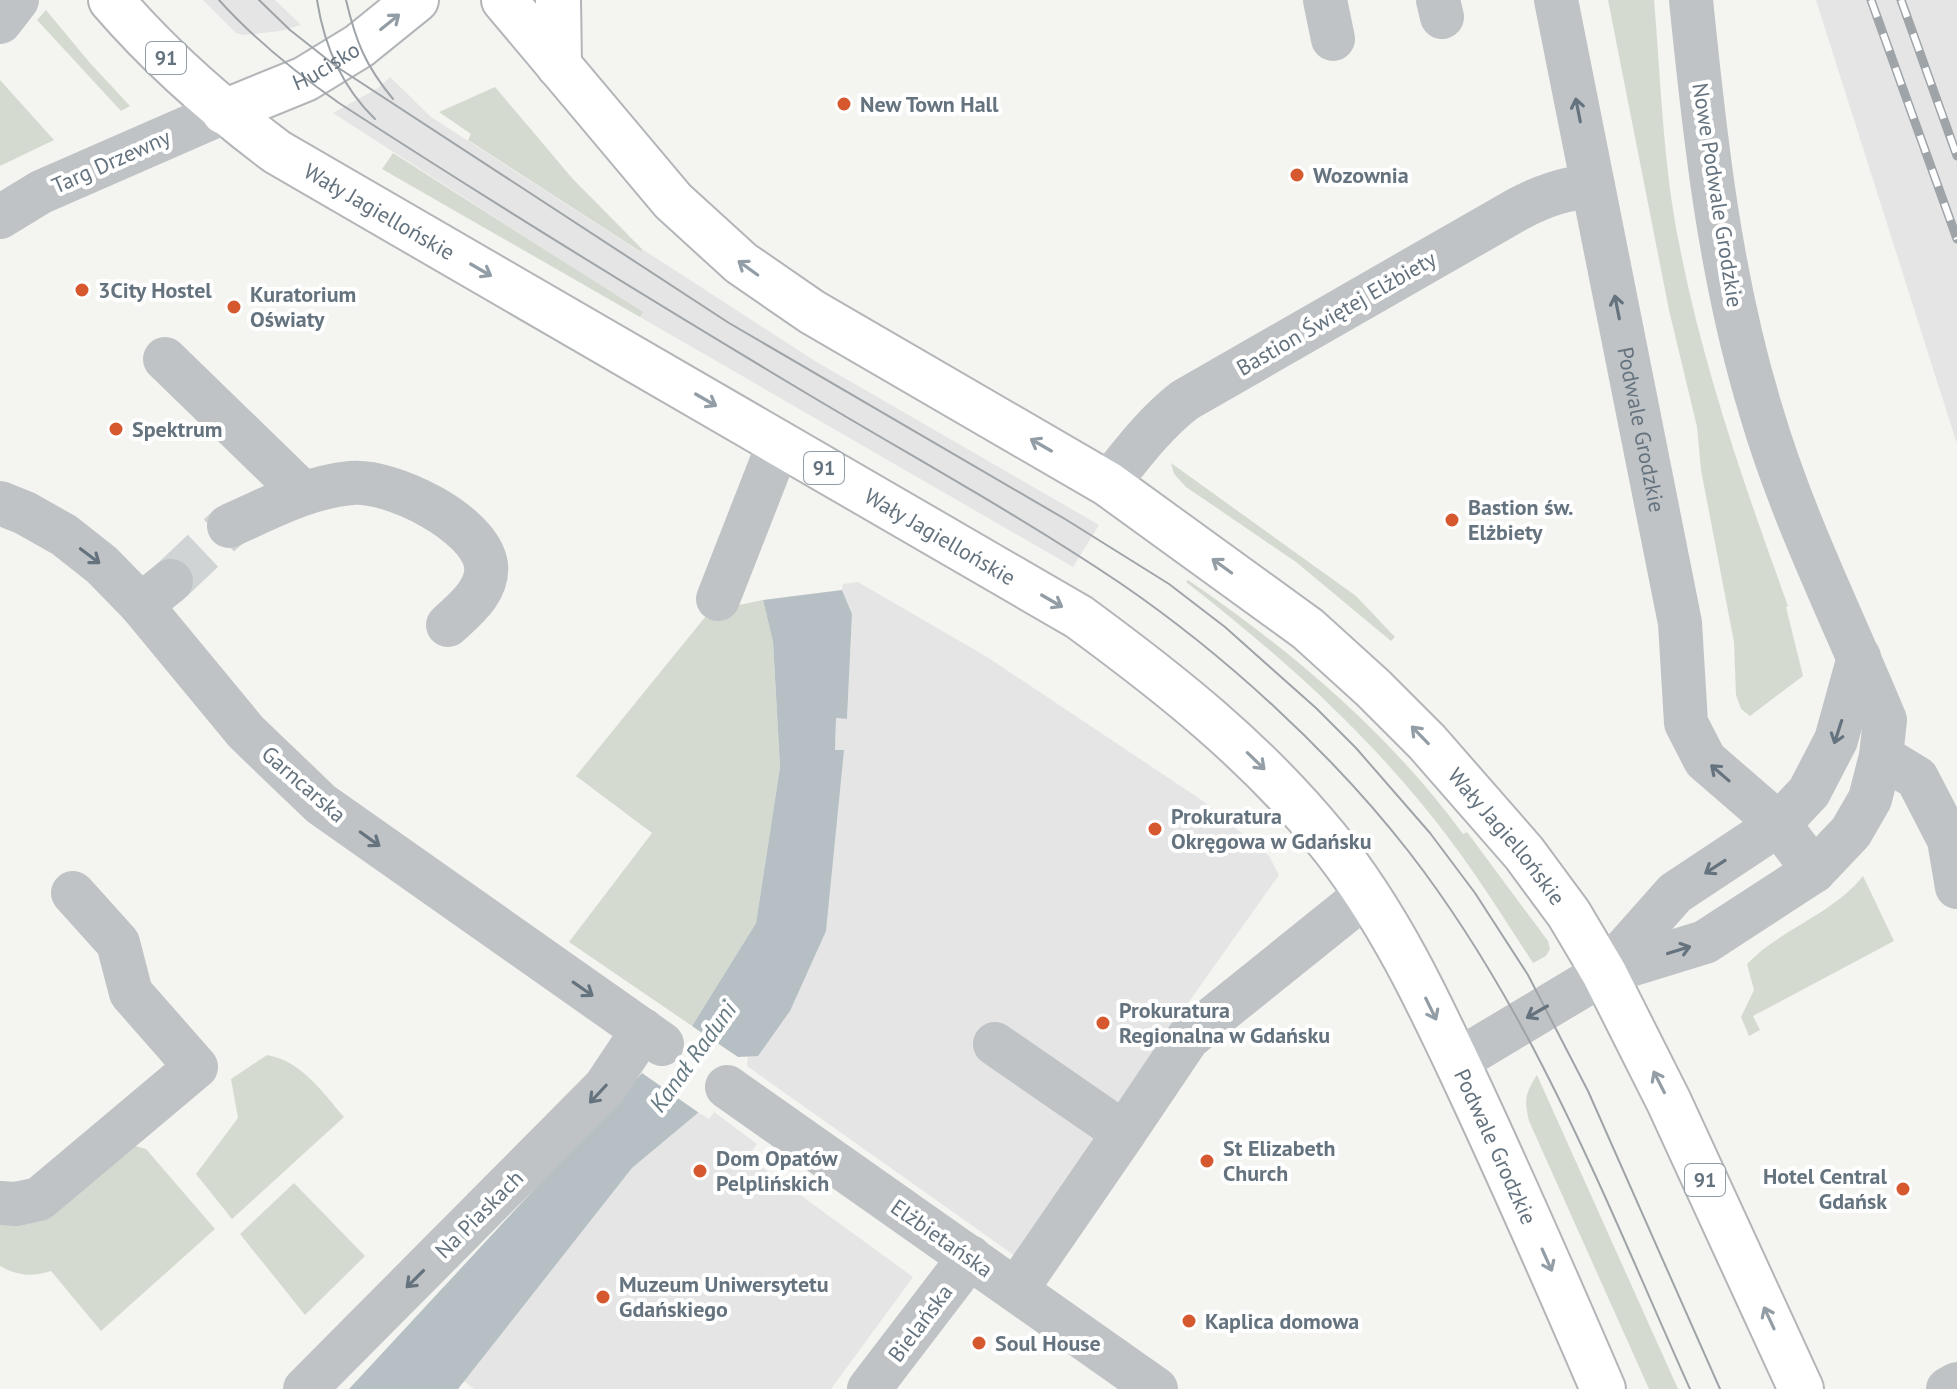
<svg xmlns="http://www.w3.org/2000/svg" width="1957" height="1389" font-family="'PT Sans',sans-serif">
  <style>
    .built { fill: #e4e5e4 }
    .green { fill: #d5dad1 }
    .water { fill: #b6c0c4 }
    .pier { fill: #f4f4f0 }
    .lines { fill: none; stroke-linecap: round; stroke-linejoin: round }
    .minor-tunnel { stroke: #d0d4d4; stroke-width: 44; stroke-dasharray: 44 22; stroke-linecap: butt }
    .major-casing { stroke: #b3b6b9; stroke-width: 48 }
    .minor { stroke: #bfc3c6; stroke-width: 44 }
    .major { stroke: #fff; stroke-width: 44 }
    .tram { stroke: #9fa4a9; stroke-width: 2 }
    .rail-casing { stroke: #9fa4a9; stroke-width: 9 }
    .rail { stroke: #fff; stroke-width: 6; stroke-dasharray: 18; stroke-linecap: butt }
    .oneway { stroke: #939da5 }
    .oneway2 { stroke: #65737f }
    .poi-dot { fill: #d6582e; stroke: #fff; stroke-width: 3 }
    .labels { text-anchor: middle; stroke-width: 8; stroke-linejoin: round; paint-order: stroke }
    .shield { fill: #fff; stroke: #939da5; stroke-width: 2 }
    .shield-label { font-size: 20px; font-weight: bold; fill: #65737f }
    .street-label { font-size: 22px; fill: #65737f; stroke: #fff }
    .poi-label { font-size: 22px; font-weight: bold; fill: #65737f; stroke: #fff; text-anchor: start }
    .water-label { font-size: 24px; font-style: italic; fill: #657a83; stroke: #fff }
  </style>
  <rect width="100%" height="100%" fill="#f4f4f0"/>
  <!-- built -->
  <path class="built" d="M203,0h72l26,25 -21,6 -36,4 -8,-2z
    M1816,0h141v444z
    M390,77l41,40 209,135 2,-3 173,112 284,164 -26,42 -433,-250 2,-5 -309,-199 45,-25z
    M858,582l129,75 216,144 66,55 10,19 -91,128 23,16 -179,249 -285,-202 1,-10h10l86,-306h-9l1,-32 11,1 5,-105 -10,-24 1,-6z
    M699,1112l10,7 5,-7 43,32 -9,13 165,120 -82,112h-357l-10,-8 168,-213z"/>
  <!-- green -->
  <path class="green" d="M1608,0h46c7,81 9,163 25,243 24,125 66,244 109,363l-2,1 17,69 -53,40 -9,-7 -5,-14 -2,-53 -33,-172 -4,-43 -28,-117z
    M46,10l44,53 40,43 -9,5 -84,-91z
    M0,80l54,60 -54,26z
    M495,87l77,91 70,71 -1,3 -173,-112 3,-6 -32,-22z
    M393,153l250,159 -3,5 -258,-148z
    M1171,463l185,133 39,41 -4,4 -95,-79 -110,-75 -12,-13z
    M1188,580c104,71 200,152 275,254l4,-2 81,109 2,8 -4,7 -13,7c-35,-54 -70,-110 -112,-160 -69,-84 -149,-154 -235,-221z
    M763,600l10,42 7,125 -24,156 -64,103 -123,-84 83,-109 -76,-57 134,-165z
    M1863,876l31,65 -141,75 7,14 -11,6 -8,-19 13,-27 -7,-26c33,-35 85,-49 116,-88z
    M267,1055c35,6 55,37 77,62l-112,102 -36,-45 42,-56 -7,-39z
    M1537,1075l141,314h-29l-120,-268c-5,-22 -4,-27 8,-46z
    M128,1144l18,5 69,80 -114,102 -50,-60c-18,6 -34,5 -51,-5v-44z
    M294,1183l71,73 -60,59 -65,-81z"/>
  <!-- water -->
  <path class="water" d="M842,590l10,24 -5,105 -11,-1 -1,32h9l-18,181 -36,80 -32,45 -20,1 -39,55 -67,56 -174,221h-109l293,-316 50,-47 64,-103 24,-156 -7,-125 -10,-42z"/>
  <!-- pier -->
  <path class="pier" d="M689,1024l55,37h-4l-38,54 -60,-42 12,-16z"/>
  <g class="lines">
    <!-- minor-tunnel -->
    <path class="minor-tunnel" d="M171,581l58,-55"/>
    <!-- major casing -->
    <g class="major-casing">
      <g id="major">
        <path id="s2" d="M111,0c49,57 106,107 166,152l802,465c90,66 176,134 247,221 62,76 103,164 144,252 46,99 90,199 133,299"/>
        <path id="s3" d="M504,0l169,201 68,62 71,49 296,172 200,145 65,59 54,54 97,111 45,61 35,59 65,129 132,287"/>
        <path d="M558,0l1,66"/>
        <path id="s4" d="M224,112l81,-33 54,-33 57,-46"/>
      </g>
    </g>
    <!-- minor -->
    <g class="minor">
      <path d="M1325,0l8,39"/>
      <path d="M1438,0l4,17"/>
      <path id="s1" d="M1556,0l124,623 6,100 19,37 74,64 35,47"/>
      <path d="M0,22l17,-22"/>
      <path d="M0,217l41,-25 183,-80"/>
      <path d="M165,359l138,134"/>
      <path d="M1108,484c24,-30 47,-61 77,-84l333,-191c25,-13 47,-21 75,-23"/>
      <path d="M0,503l25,10 39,22 38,30 39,40 105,127 75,72 341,240"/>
      <path d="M229,526c40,-18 79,-39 122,-43 40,-4 129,40 135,82 3,26 -22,45 -38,60"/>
      <path d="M718,599l61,-156"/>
      <path d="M141,605l30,-24"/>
      <path d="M1881,756l36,22 32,62 8,47"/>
      <path d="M1604,973l71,-80 104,-69 30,-32 27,-52 23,-83"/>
      <path d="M995,1044l129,89 -108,157"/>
      <path d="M1457,1061l147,-88 101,-31 109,-71 37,-39 19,-33 11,-43 4,-36c-42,-102 -93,-203 -124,-309 -41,-134 -56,-272 -70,-411"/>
      <path d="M727,1087l429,302"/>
      <path d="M1124,1133l64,-95 179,-144"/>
      <path d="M0,1203l16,1 23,-5 157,-132 -65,-74 -13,-50 -45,-50"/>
      <path d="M305,1389l300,-302 38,-57"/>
      <path d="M869,1389l101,-132"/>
      <path d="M1948,1389l9,-5"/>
    </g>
    <!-- major -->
    <use href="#major" class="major"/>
    <!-- tram -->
    <path class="tram" d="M219,0c36,40 76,72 120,103 154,100 310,196 467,290 105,63 213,122 314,190 104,71 212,170 289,269 125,161 198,352 281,537
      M259,0l31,30 47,37 392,256 336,196 104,65 56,43 91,81 40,40 74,85 45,60 53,82 60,116 132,298
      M317,0c7,45 25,87 58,119
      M346,0c10,42 19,65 47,99"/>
    <!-- rail casing -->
    <g class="rail-casing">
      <path id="rail" d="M1871,0l86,239
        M1901,0l56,156"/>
    </g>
    <!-- rail -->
    <use href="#rail" class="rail"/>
  </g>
  <!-- one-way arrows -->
  <defs><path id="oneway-shaft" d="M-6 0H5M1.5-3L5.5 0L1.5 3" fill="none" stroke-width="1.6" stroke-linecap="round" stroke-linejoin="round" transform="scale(2)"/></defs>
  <g class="oneway">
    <use href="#oneway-shaft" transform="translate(390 22) rotate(-39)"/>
    <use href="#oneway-shaft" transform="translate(748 268) rotate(-144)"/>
    <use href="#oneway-shaft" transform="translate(481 270) rotate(30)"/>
    <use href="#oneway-shaft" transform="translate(706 400) rotate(30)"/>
    <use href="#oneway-shaft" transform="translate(1041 445) rotate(-150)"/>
    <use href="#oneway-shaft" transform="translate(1222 566) rotate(-144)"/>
    <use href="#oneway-shaft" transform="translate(1052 601) rotate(30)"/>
    <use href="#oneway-shaft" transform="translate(1420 735) rotate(-134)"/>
    <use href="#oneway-shaft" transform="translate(1256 761) rotate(44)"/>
    <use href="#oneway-shaft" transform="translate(1431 1009) rotate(64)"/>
    <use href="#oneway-shaft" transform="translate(1659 1082) rotate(-117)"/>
    <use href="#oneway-shaft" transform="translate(1547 1260) rotate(66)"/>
    <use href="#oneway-shaft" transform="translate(1769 1318) rotate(-115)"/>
  </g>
  <g class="oneway2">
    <use href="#oneway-shaft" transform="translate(1578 110) rotate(-101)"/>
    <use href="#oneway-shaft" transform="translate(1617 307) rotate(-101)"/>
    <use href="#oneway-shaft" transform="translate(90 556) rotate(37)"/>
    <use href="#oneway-shaft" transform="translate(1838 732) rotate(108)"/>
    <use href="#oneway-shaft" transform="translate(1720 773) rotate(-139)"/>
    <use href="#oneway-shaft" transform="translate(370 839) rotate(36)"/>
    <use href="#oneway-shaft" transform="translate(1715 867) rotate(147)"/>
    <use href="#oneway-shaft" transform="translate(1679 950) rotate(-17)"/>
    <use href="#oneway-shaft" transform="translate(583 989) rotate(35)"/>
    <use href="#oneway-shaft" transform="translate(1537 1012) rotate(150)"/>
    <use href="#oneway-shaft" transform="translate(598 1094) rotate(133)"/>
    <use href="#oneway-shaft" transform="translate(415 1279) rotate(135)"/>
  </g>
  <!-- markers -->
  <g class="poi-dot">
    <circle cx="844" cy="104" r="8"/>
    <circle cx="1297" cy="175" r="8"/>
    <circle cx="82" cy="290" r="8"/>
    <circle cx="234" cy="307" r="8"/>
    <circle cx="116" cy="429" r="8"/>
    <circle cx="1452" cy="520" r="8"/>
    <circle cx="1155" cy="829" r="8"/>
    <circle cx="1103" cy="1023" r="8"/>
    <circle cx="1207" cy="1161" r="8"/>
    <circle cx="700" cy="1171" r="8"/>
    <circle cx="1903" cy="1189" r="8"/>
    <circle cx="603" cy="1297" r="8"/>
    <circle cx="1189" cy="1321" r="8"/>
    <circle cx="979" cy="1343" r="8"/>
  </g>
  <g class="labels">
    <!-- shield labels -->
    <g class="shield">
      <rect x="146" y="42" width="40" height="32" rx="6"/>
      <rect x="804" y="452" width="40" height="32" rx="6"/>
      <rect x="1685" y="1164" width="40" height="32" rx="6"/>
    </g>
    <g class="shield-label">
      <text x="166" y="65">91</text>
      <text x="824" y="475">91</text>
      <text x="1705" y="1187">91</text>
    </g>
    <!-- street labels -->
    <g class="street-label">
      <text dy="8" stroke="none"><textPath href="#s4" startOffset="112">Hucisko</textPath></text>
      <text transform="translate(111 161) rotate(-24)" y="8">Targ Drzewny</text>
      <text transform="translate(1718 195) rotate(81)" y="8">Nowe Podwale Grodzkie</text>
      <text dy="8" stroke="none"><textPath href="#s2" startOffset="344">Wały Jagiellońskie</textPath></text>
      <text transform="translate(1336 313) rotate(-30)" y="8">Bastion Świętej Elżbiety</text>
      <text dy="8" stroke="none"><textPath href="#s1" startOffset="438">Podwale Grodzkie</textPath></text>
      <text dy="8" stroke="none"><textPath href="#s2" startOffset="992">Wały Jagiellońskie</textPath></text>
      <text transform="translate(304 784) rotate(41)" y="8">Garncarska</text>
      <text dy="8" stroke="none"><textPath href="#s3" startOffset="1318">Wały Jagiellońskie</textPath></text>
      <text dy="8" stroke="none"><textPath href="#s2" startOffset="1838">Podwale Grodzkie</textPath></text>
      <text transform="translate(479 1214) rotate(-45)" y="8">Na Piaskach</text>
      <text transform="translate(942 1238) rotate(35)" y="8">Elżbietańska</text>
      <text transform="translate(920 1323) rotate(-53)" y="8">Bielańska</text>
    </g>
    <!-- poi labels -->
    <g class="poi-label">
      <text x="860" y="112">New Town Hall</text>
      <text x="1313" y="183">Wozownia</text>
      <text x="98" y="298">3City Hostel</text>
      <text x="250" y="302">Kuratorium<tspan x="250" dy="25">Oświaty</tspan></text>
      <text x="132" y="437">Spektrum</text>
      <text x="1468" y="515">Bastion św.<tspan x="1468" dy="25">Elżbiety</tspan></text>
      <text x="1171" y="824">Prokuratura<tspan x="1171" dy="25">Okręgowa w Gdańsku</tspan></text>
      <text x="1119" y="1018">Prokuratura<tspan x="1119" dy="25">Regionalna w Gdańsku</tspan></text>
      <text x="1223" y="1156">St Elizabeth<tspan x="1223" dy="25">Church</tspan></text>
      <text x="716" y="1166">Dom Opatów<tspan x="716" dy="25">Pelplińskich</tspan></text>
      <text x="1887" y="1184" text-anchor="end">Hotel Central<tspan x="1887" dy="25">Gdańsk</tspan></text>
      <text x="619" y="1292">Muzeum Uniwersytetu<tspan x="619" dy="25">Gdańskiego</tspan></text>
      <text x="1205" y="1329">Kaplica domowa</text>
      <text x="995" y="1351">Soul House</text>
    </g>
    <!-- water labels -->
    <g class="water-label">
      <text transform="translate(693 1057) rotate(-54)" y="8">Kanał Raduni</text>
    </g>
  </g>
</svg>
